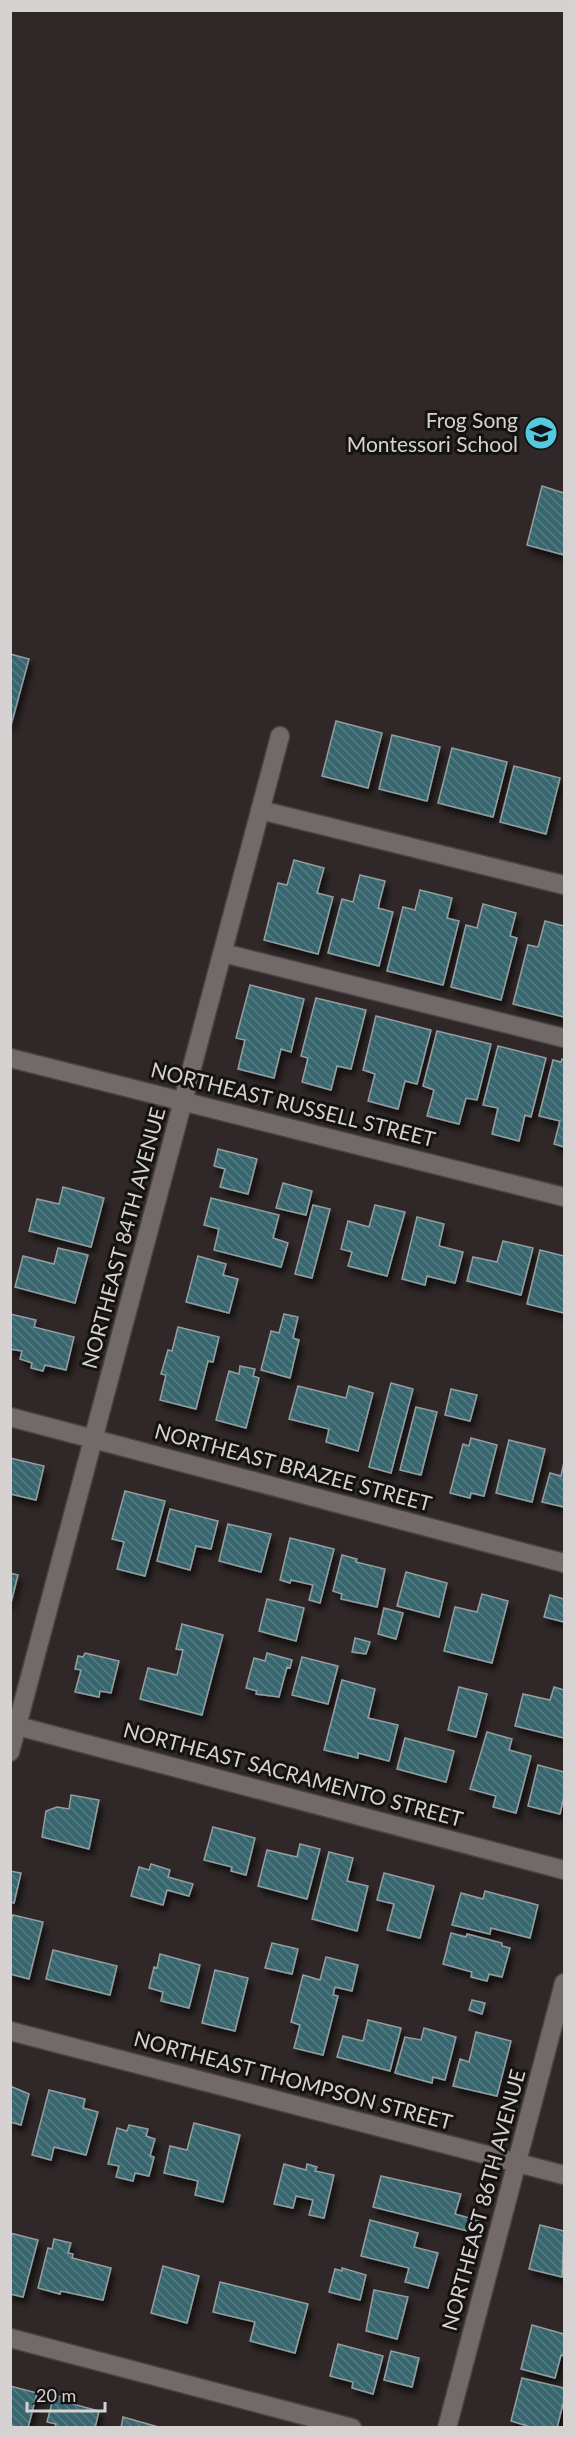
<svg xmlns="http://www.w3.org/2000/svg" width="575" height="2438" font-family="Lato,sans-serif">
  <style>
    .building { fill: url(#building-back-hatch); stroke: #949d9f; stroke-width: 1.5; filter: url(#shadow) }
    .lines { fill: none; stroke-linecap: round; stroke-linejoin: round }
    .minor-casing { stroke: #4a4343; stroke-width: 21 }
    .minor { stroke: #726969; stroke-width: 18 }
    .labels { text-anchor: middle; stroke-width: 6; stroke-linejoin: round; paint-order: stroke }
    .poi-label { font-size: 21px; fill: #d7d2d2; stroke: #151212; text-anchor: end }
    .street-label { font-size: 21px; fill: #d7d2d2; stroke: #151212 }
  </style>
  <defs>
    <pattern id="building-back-hatch" width="6" height="6" patternUnits="userSpaceOnUse" patternTransform="scale(1.5)"><rect width="6" height="6" fill="#39666e"/><path d="M-1 5l2 2M0 0l6 6M5-1l2 2" fill="none" stroke="#557b82"/></pattern>
    <filter id="shadow"><feDropShadow dx="3.5" dy="6" stdDeviation="3" flood-color="#0009"/></filter>
  </defs>
  <rect width="100%" height="100%" fill="#302828"/>
  <!-- building -->
  <path class="building" d="M542,486l22,7v62l-37,-10z
    M10,654l19,5 -19,70z
    M336,721l46,12 -14,55 -46,-12z
    M392,735l48,12 -13,54 -48,-12z
    M452,748l55,14 -14,55 -55,-14z
    M514,766l46,12 -14,56 -46,-12z
    M294,860l30,8 -7,25 16,4 -15,57 -54,-14 14,-57 9,2z
    M360,875l25,6 -7,27 15,4 -14,54 -51,-13 14,-54 11,3z
    M420,890l32,8 -5,20 12,3 -16,64 -56,-14 16,-64 12,3z
    M483,904l33,9 -6,23 7,2 -16,62 -50,-13 15,-62 11,3z
    M545,921l19,5v91l-51,-13 15,-59 10,2z
    M250,985l54,14 -13,53 -10,-3 -7,29 -36,-9 7,-29 -9,-2z
    M316,998l50,12 -15,59 -14,-3 -6,24 -29,-8 6,-24 -7,-2z
    M376,1016l55,14 -14,54 -12,-3 -7,28 -30,-8 7,-27 -12,-4z
    M437,1031l54,13 -14,56 -11,-2 -7,26 -32,-8 7,-26 -11,-4z
    M498,1046l48,12 -15,59 -6,-2 -6,26 -27,-7 6,-26 -15,-3z
    M562,1059l2,1v87l-10,-3 6,-23 -21,-5 14,-56 8,2z
    M218,1149l39,10 -9,35 -28,-7 5,-18 -11,-3z
    M283,1183l29,8 -6,24 -30,-7z
    M63,1187l41,11 -13,49 -62,-16 8,-32 22,5z
    M211,1198l68,17 -6,23 15,5 -7,24 -67,-17 5,-21 -15,-4z
    M313,1205l17,4 -18,69 -17,-4z
    M375,1205l30,7 -18,64 -39,-10 4,-14 -11,-3 7,-28 21,6z
    M417,1217l27,7 -5,22 24,6 -8,31 -28,-7 -2,9 -23,-6z
    M503,1241l30,7 -12,47 -54,-14 6,-24 24,5z
    M58,1248l30,7 -13,48 -60,-16 8,-31 31,8z
    M540,1250l24,6v57l-37,-9z
    M198,1256l28,8 -3,11 15,4 -9,34 -43,-11z
    M10,1314l26,6 -2,7 40,10 -8,33 -21,-5 -2,6 -12,-3 1,-5 -12,-4 2,-8 -12,-2z
    M284,1314l14,3 -5,21 6,2 -9,38 -29,-8 10,-39 8,2z
    M178,1327l41,10 -6,25 -5,-1 -12,48 -36,-9 6,-25 -5,-1 7,-24 4,1z
    M240,1366l15,3 -2,7 6,2 -13,50 -30,-8 13,-49 10,3z
    M391,1383l22,6 -22,84 -22,-6z
    M298,1386l48,12 3,-12 24,7 -15,58 -32,-9 3,-13 -40,-10z
    M451,1389l26,6 -7,26 -25,-6z
    M416,1407l21,5 -16,63 -21,-5z
    M471,1438l26,7 -13,51 -13,-3 -1,5 -20,-5 13,-49 6,2z
    M509,1440l36,9 -13,53 -36,-9z
    M10,1458l34,8 -8,34 -26,-6z
    M564,1462v45l-22,-5 8,-29 11,3z
    M125,1491l40,10 -20,75 -28,-7 7,-27 -12,-3z
    M170,1509l48,12 -7,28 -15,-3 -6,24 -33,-9z
    M228,1524l43,10 -10,38 -42,-11z
    M290,1538l44,11 -14,54 -11,-3 4,-15 -22,-5 -1,3 -10,-3z
    M342,1555l15,4 -1,3 29,7 -8,38 -36,-8 1,-5 -9,-3z
    M406,1572l41,11 -8,34 -42,-11z
    M10,1573l8,2 -7,28h-1z
    M482,1594l26,7 -16,62 -48,-12 11,-44 22,5z
    M550,1595l14,4v23l-20,-5z
    M267,1599l37,9 -8,33 -37,-10z
    M384,1608l19,5 -7,26 -18,-5z
    M182,1624l41,11 -21,80 -62,-16 8,-31 29,7 6,-25 -7,-1z
    M355,1638l15,4 -4,12 -14,-2z
    M85,1653l34,8 -8,32 -11,-2 -1,6 -24,-5 6,-22 -6,-1 3,-13 5,1z
    M267,1653l25,7 -2,8 -3,-1 -8,30 -23,-3 1,-3 -11,-3 8,-30 11,3z
    M302,1657l36,9 -10,38 -36,-9z
    M342,1680l33,9 -7,29 30,7 -9,36 -31,-8v5l-34,-8z
    M459,1687l28,7 -11,43 -28,-7z
    M554,1687l10,3v48l-49,-12 8,-32 27,6z
    M487,1732l25,7 -3,11 22,6 -15,57 -23,-6 3,-11 -26,-7z
    M405,1738l49,13 -8,31 -49,-13z
    M538,1765l26,7v24l-4,18 -32,-8z
    M71,1795l28,5 -10,49 -47,-12 4,-26 11,-4 12,2z
    M213,1827l42,11 -9,37 -15,-4 1,-4 -28,-7z
    M300,1844l20,5 -13,50 -49,-13 9,-36 30,7z
    M329,1852l24,6 -6,23 21,5 -11,45 -45,-12z
    M151,1864l19,6 -2,7 25,7 -4,12 -22,-6 -4,15 -32,-9 8,-29 10,3z
    M10,1871l11,2 -7,30 -4,-1z
    M384,1873l50,13 -14,52 -33,-8 7,-26 -17,-4z
    M485,1891l53,14 -8,33 -39,-10 -1,6 -38,-9 9,-32 22,6z
    M13,1915l30,7 -14,57 -19,-5v-50z
    M451,1933l15,4 1,-3 35,9v3l8,2 -8,29 -13,-3 -2,7 -16,-4 1,-5 -29,-8z
    M272,1943l26,6 -6,25 -27,-6z
    M53,1950l64,16 -7,29 -64,-16z
    M160,1954l40,11 -11,43 -28,-7 2,-9 -14,-4 5,-21 3,1z
    M326,1957l32,8 -6,26 -17,-4 -2,8 5,1 -15,59 -29,-7 6,-23 -9,-3 12,-47 17,5z
    M215,1970l33,8 -13,53 -33,-8z
    M472,2000l13,3 -3,11 -13,-4z
    M368,2020l33,8 -11,43 -53,-14 6,-21 20,5z
    M424,2028l32,9 -11,43 -12,-3 -1,6 -37,-10 10,-36 16,3z
    M476,2032l35,9 -14,55 -44,-10 7,-27 9,3z
    M10,2086l19,8 -8,31 -11,-3z
    M49,2090l36,9 -2,9 15,4 -12,43 -32,-8 -3,13 -19,-5z
    M194,2123l46,12 -17,67 -28,-7 3,-14 -34,-8 6,-27 17,4z
    M129,2125l19,4 -2,7 9,3 -5,17 4,1 -5,19 -14,-3 -2,8 -17,-4 3,-11 -11,-2 9,-36 10,3z
    M284,2164l22,6 1,-6 10,3 -2,4 19,4 -10,43 -15,-3 4,-15 -17,-4 -3,12 -19,-4z
    M381,2176l80,18 -6,20 25,7 -4,12 -103,-26z
    M370,2220l48,13 -4,14 24,6 -10,35 -23,-6 4,-14 -48,-12z
    M540,2225l24,6 -2,46 -33,-8z
    M10,2233l28,7 -15,57 -13,-3z
    M54,2239l17,4 -3,10 5,1 -1,4 39,10 -8,32 -42,-9 -1,3 -22,-6 10,-40 4,1z
    M163,2266l36,10 -12,47 -36,-10z
    M342,2268l24,7 -6,25 -31,-8 6,-23 7,2z
    M220,2282l88,22 -13,49 -45,-12 5,-19 -42,-10z
    M374,2290l34,7 -11,42 -31,-8z
    M532,2325l32,9v22l-3,-1 -6,23 -34,-9z
    M338,2344l45,12 -10,38 -21,-6 1,-6 -23,-6z
    M391,2351l28,7 -7,29 -28,-7z
    M522,2378l42,10v12l-7,28h-23l-23,-7z
    M10,2386l27,7 -9,35 -18,-2z
    M54,2395l15,4v4l30,8 -4,17h-40l1,-4 -9,-2z
    M123,2417l39,11h-41z"/>
  <g class="lines">
    <!-- minor casing -->
    <g class="minor-casing">
      <path id="minor" d="M260,810l304,75
        M223,953l341,85
        M10,1058l554,139
        M10,1417l554,146
        M10,1724l554,146
        M10,1752l270,-1016
        M10,2031l554,144
        M10,2338l342,90
        M447,2428l117,-445"/>
    </g>
    <!-- minor -->
    <use href="#minor" class="minor"/>
  </g>
  <!-- icons -->
  <defs>
    <g id="school-disc" transform="scale(1.725)"><circle r="9.5" fill="#55cadf" stroke="#151212"/><path d="M0-5L7-2L0 1L-7-2ZM-4 1L0 2.5L4 1V4Q0 6-4 4Z" fill="#111"/></g>
  </defs>
  <g fill-rule="evenodd">
    <use href="#school-disc" x="541" y="433"/>
  </g>
  <g class="labels">
    <!-- poi labels -->
    <g class="poi-label">
      <text x="518" y="428">Frog Song<tspan x="518" dy="24">Montessori School</tspan></text>
    </g>
    <!-- street labels -->
    <g class="street-label">
      <text transform="translate(293 1105) rotate(14)" y="7">NORTHEAST RUSSELL STREET</text>
      <text transform="translate(124 1238) rotate(-75)" y="7">NORTHEAST 84TH AVENUE</text>
      <text transform="translate(293 1468) rotate(15)" y="7">NORTHEAST BRAZEE STREET</text>
      <text transform="translate(293 1775) rotate(15)" y="7">NORTHEAST SACRAMENTO STREET</text>
      <text transform="translate(293 2081) rotate(15)" y="7">NORTHEAST THOMPSON STREET</text>
      <text transform="translate(484 2200) rotate(-75)" y="7">NORTHEAST 86TH AVENUE</text>
    </g>
  </g>
  <!-- border -->
  <rect width="575" height="2438" fill="none" stroke="#d7d2d2" stroke-width="24"/>
  <!-- scale -->
  <path d="M27 2402v9h78v-9" fill="none" stroke="#d7d2d2" stroke-width="3"/>
  <text x="36" y="2402" font-size="18" fill="#d7d2d2" stroke="#151212" stroke-width="4.5" paint-order="stroke">20 m</text>
</svg>
